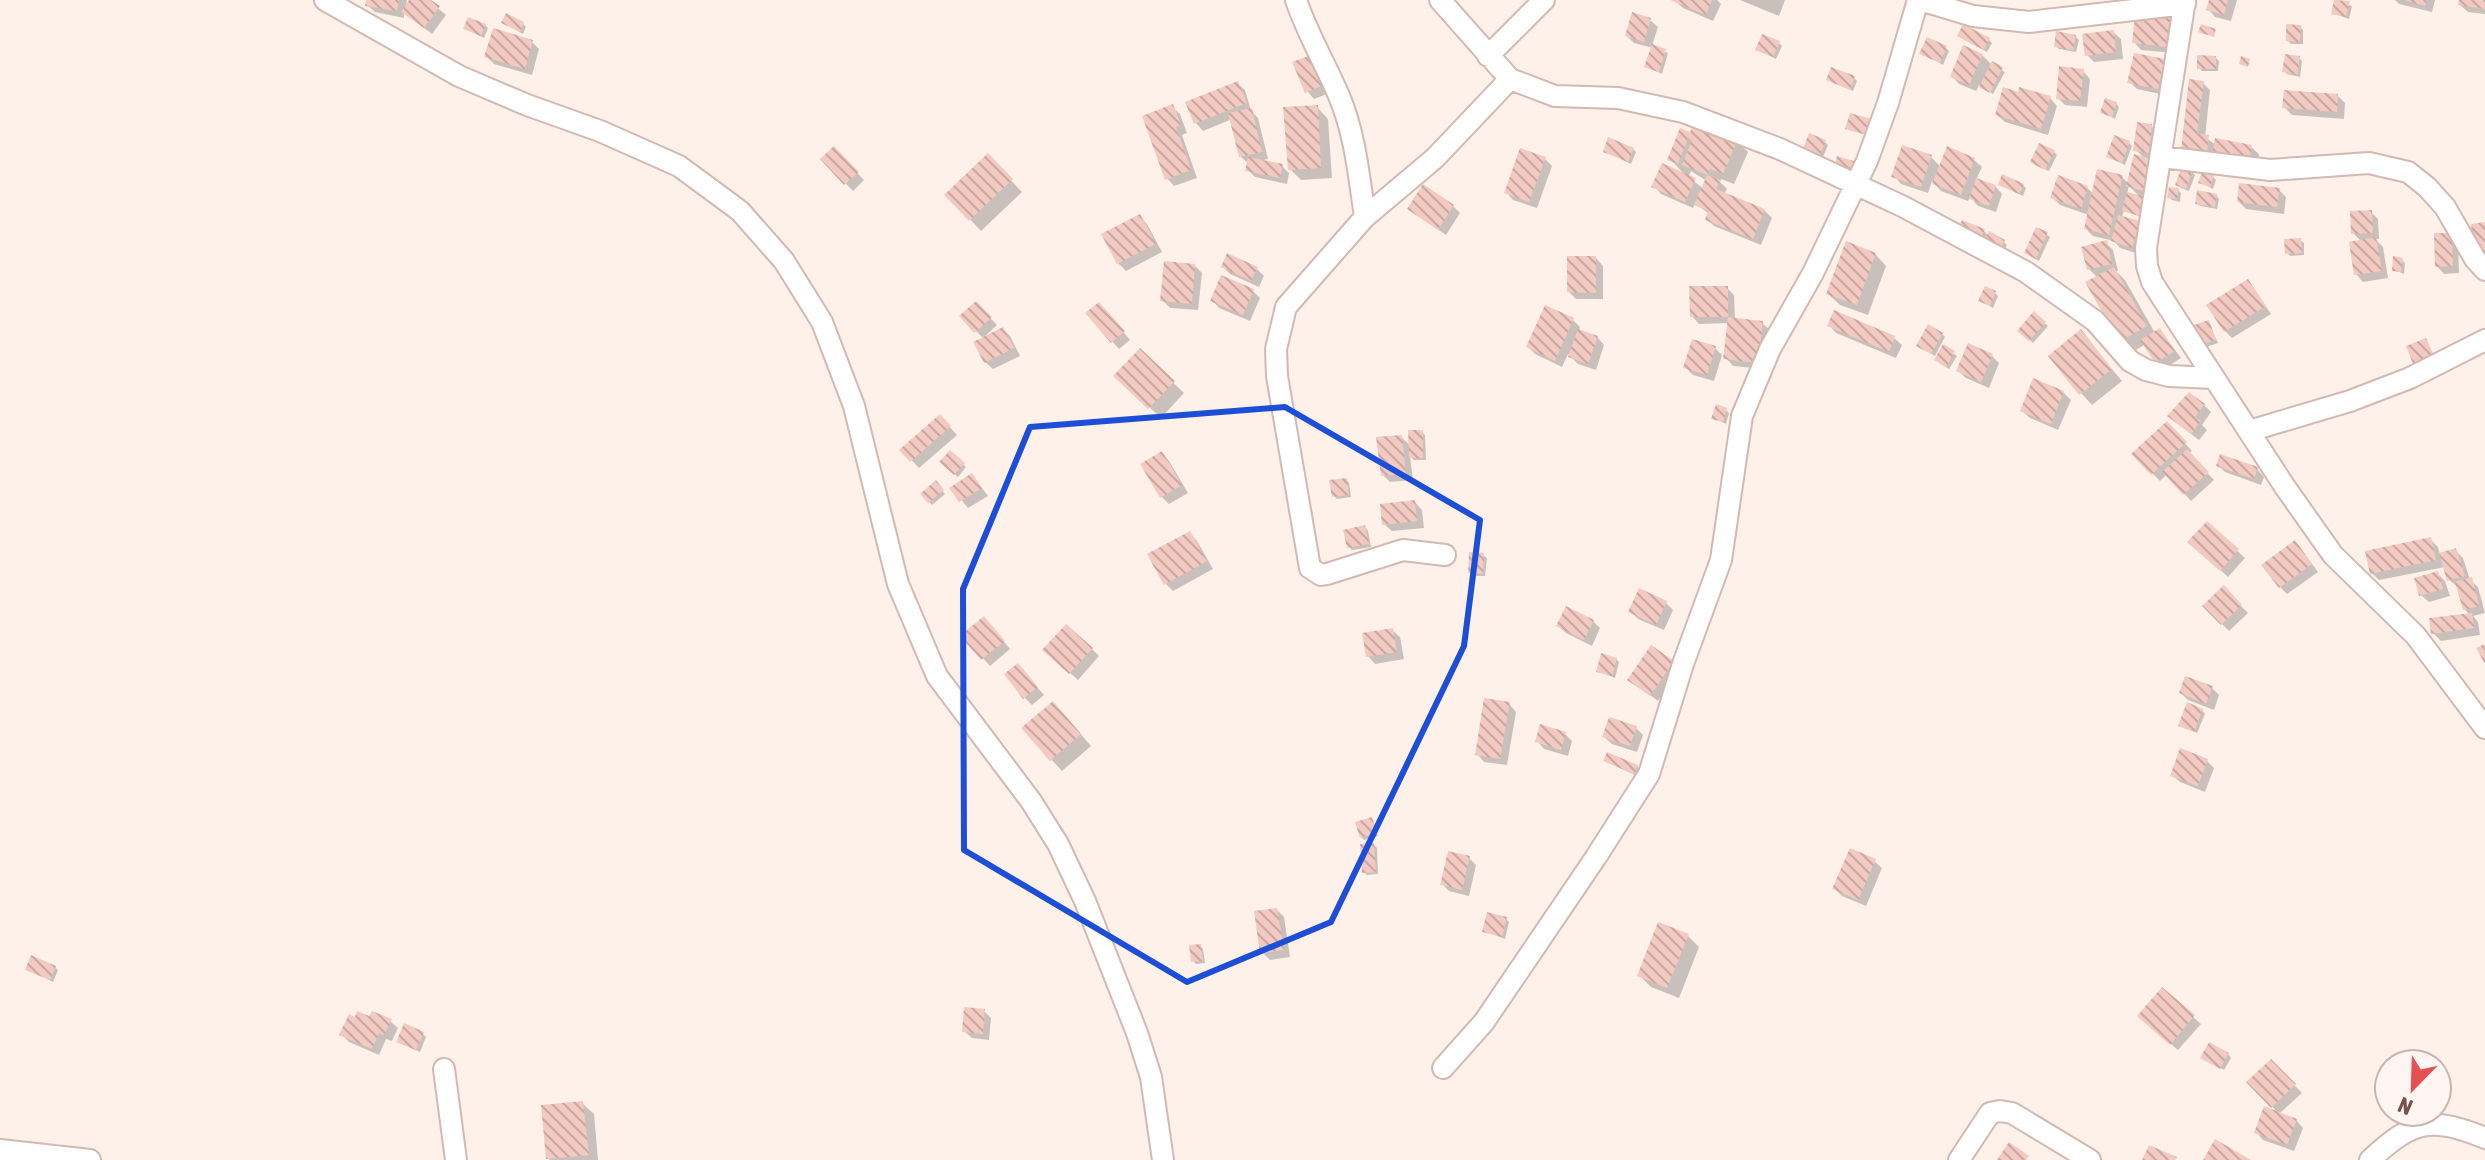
<svg xmlns="http://www.w3.org/2000/svg" width="2485" height="1160" font-family="'Asap Condensed',sans-serif">
  <style>
    .shadow { fill: #0003; fill-rule: evenodd }
    .building { fill: url(#building-back-hatch) }
    .lines { fill: none; stroke-linecap: round; stroke-linejoin: round }
    .minor-casing { stroke: #d2b9b2; stroke-width: 24 }
    .minor { stroke: #fff; stroke-width: 20 }
    .marked { fill: none; stroke: #1d4ed8; stroke-width: 6; stroke-linejoin: round }
  </style>
  <defs>
    <pattern id="building-back-hatch" width="6" height="6" patternUnits="userSpaceOnUse" patternTransform="scale(2)"><rect width="6" height="6" fill="#f2cac2"/><path d="M-1 5l2 2M0 0l6 6M5-1l2 2" fill="none" stroke="#c9a7a0"/></pattern>
  </defs>
  <rect width="100%" height="100%" fill="#fdf1ea"/>
  <!-- shadow -->
  <path class="shadow" d="M368,0h39l-2,10 7,-10h16l18,15 -14,19 -28,-21v5l-29,-6 -8,-7z
    M1717,0l4,4 -8,17 -30,-13 -8,-7z
    M1740,0h45l-6,16z
    M2211,0h26l-6,21 -16,-4 -7,-8z
    M2336,0l16,6 -3,13 -16,-6z
    M2395,0h40l-3,12 -33,-8z
    M2461,0h24v14l-17,-2 -8,-7z
    M1650,20l8,7 -6,19 16,7 -6,21 -15,-7 6,-19 -19,-5 -7,-7z
    M2171,20l7,8 -4,25 -33,-3 -7,-8z
    M503,23l20,1 3,3 -3,7z
    M485,25l3,3 -4,10 -18,-9z
    M2300,27l3,3v14h-12l-3,-3z
    M2113,32l8,7 2,20 -29,3 -7,-7z
    M2076,37l3,3 -3,12 -17,-3 -3,-3z
    M1963,39l26,1 3,3 -5,9z
    M532,42l7,7 -7,26 -38,-11 -8,-8z
    M1779,43l3,3 -6,13 -19,-10z
    M1946,48l3,3 -6,14 -22,-12z
    M1982,55l10,10 13,7 -12,22 -14,-9 -3,6 -17,-7 -7,-8z
    M2216,58l3,3 -1,10h-16l-3,-3z
    M2299,58l3,3 -2,16 -13,-3 -3,-3z
    M2164,61l7,7 -6,27 -28,-6 -7,-7z
    M1295,63l37,29 -18,7 -7,-8z
    M2083,71l7,8 -3,28 -22,-2 -7,-7z
    M1854,78l3,3 -4,10 -25,-11z
    M1237,83l8,7 6,21 7,7 10,41 -10,2 24,5 7,7 -2,11 -32,-7 -7,-7 1,-6 -9,-8 -8,-37 -29,12 -7,-8z
    M2203,83l7,7 -5,47 11,8 35,2 8,7 -3,14 -66,-12z
    M2338,96l7,7 -1,16 -52,-4 -8,-8z
    M2050,98l7,8 -9,29 -43,-13 -8,-7z
    M2116,104l3,3 -4,12 -13,-7z
    M1172,107l8,7 7,19 -5,2 15,43 -23,8 -7,-8z
    M1317,107l11,12 4,59 -31,2 -11,-11z
    M2151,126l8,7 -5,65 -13,-3 7,7 -5,16 -19,-8 -2,8 17,4 7,8 -7,24 -19,-6 -6,-7 -21,-5 -7,-7 3,-14 -29,-10 -8,-8 35,-9 7,6 28,-17 7,7 16,-25 -9,-9zM2129,186l11,11 -13,-3z
    M1681,131l56,10 11,11 -14,32 -13,-5 -1,3 7,7 -3,5 40,16 8,8 -11,27 -47,-19 -7,-7 2,-5 -14,-11 -2,5 -32,-14 -7,-8 31,-11 -15,-16zM1691,171l16,10 -3,8 -16,-12z
    M1825,142l3,3 -5,12 -18,-9z
    M2129,143l3,3 -7,19 -17,-8z
    M834,149l30,31 -11,11 -31,-32z
    M1633,149l3,3 -5,12 -26,-13z
    M2054,152l3,3 -8,16 -14,-6z
    M988,156l34,36 -41,39 -34,-36z
    M1931,157l10,10 33,-7 8,7 -6,13 19,6 7,8 -6,18 -18,-6 -8,-9 -2,4 -27,-10 -9,-10 -4,12 -27,-9 -7,-8z
    M1545,159l7,7 -15,42 -24,-8 -7,-8z
    M2192,172l3,3 -6,16 -8,-3 -4,-3z
    M2213,177l3,3 -3,9 -13,-7z
    M2000,185h23l3,3 -3,8z
    M2178,190l3,3 -1,9 -8,-2 -3,-3z
    M2279,190l7,7 -2,17 -38,-5 -7,-7z
    M2216,195l3,4 -2,10 -17,-3 -3,-3z
    M1453,206l7,7 -14,22 -37,-26z
    M2371,212l7,7 1,20h-4l8,8 5,31 -25,4 -7,-8 6,-32 -9,-9z
    M1139,216l8,8 15,28 -36,19 -8,-8z
    M2037,229l13,8 -11,24 -13,-8z
    M1983,230l6,6 15,6 3,3 -3,5 -19,-12 -1,2 -21,-8z
    M2451,235l7,7 1,31 -15,1 -7,-8z
    M2300,240l4,3v12l-14,1 -3,-3z
    M2106,243l7,7 5,21h-2l9,9 30,53 5,-3 21,28 -17,11 -18,-25 -14,8 -11,-12 -23,-62 -9,-9z
    M1875,254l11,12 -18,49 -28,-10 -12,-11z
    M1596,258l7,8v33h-27l-7,-7z
    M2402,260l3,3 -1,11 -10,-4z
    M1194,265l8,8 -4,37 -28,-2 -8,-8z
    M1223,267l33,1 8,8 -5,11 -29,-13z
    M2248,281l23,33 -39,24 -7,-7z
    M1727,288l7,7 1,25 27,3 8,7 -5,39 -32,-3 -7,-8 4,-35 -31,1 -7,-8z
    M1253,291l7,7 -10,23 -31,-13 -7,-8z
    M1995,293l3,3 -5,12 -12,-7z
    M976,303l21,22 -13,12 19,-8 7,7 10,20 -27,13 -8,-7 -1,-23 -22,-22z
    M1106,311l24,29 -11,9 -7,-8z
    M2034,314l14,12 -15,17 -13,-12z
    M1573,320l7,7 -1,4 18,6 7,8 -8,25 -18,-6 -10,-10 -6,13 -27,-13 -7,-7z
    M2208,322l10,21 -12,4 -3,-3z
    M1829,325l65,13 8,7 -6,13 -60,-25z
    M2081,332l41,49 -30,24 -11,-12z
    M1942,334l3,3 -10,19 -13,-8z
    M1944,347l13,9 -8,13 -10,-6z
    M1715,348l7,7 -8,26 -21,-6 -8,-8z
    M1140,351l44,42 -23,25 -45,-42z
    M1992,356l7,7 -10,25 -23,-10 -8,-7z
    M2063,392l8,8 -13,30 -28,-12 -8,-7z
    M2204,405l7,7 -9,13 5,5 -8,10 -22,-17z
    M1726,410l3,3 -3,11 -12,-6z
    M940,416l17,19 -38,33 -17,-18z
    M2167,424l25,27 -3,2 25,27 -23,21 -24,-27 -7,7 -26,-26z
    M1422,432l3,3 1,25h-12l-4,-4 3,24 -23,2 -7,-7 18,-38 10,9z
    M950,453l16,14 -8,10 -17,-15z
    M1162,454l7,7 19,32 -19,11 -7,-7z
    M2218,465l39,4 7,8 -3,8 -36,-13z
    M972,475l16,21 -20,12 -16,-20z
    M1346,480l3,3 2,14 -14,2 -3,-3z
    M936,483l9,11 -13,11 -9,-11z
    M1415,502l7,8 2,18 -32,3 -8,-7z
    M2207,523l38,35 -17,19 -31,-28z
    M1365,527l3,4 3,16 -19,3 -3,-3z
    M1190,533l7,8 16,28 -40,22 -8,-8z
    M2431,540l7,7 2,8 15,-5 8,8 7,22 8,7 7,26 -12,3 5,6 2,13 -39,6 -8,-8 37,-18 -6,-6 -6,-22 -9,-7 -4,-13 -66,13 -7,-7z
    M2302,550l16,22 -31,22 -7,-7z
    M1483,555l4,3 -2,18h-12l-3,-4z
    M2438,574l7,7 5,15 -21,6 -8,-7z
    M2223,588l25,25 -19,18 -25,-25z
    M1666,603l7,7 -9,20 -26,-11 -7,-7z
    M1593,621l7,7 -8,18 -26,-13 -8,-7z
    M991,626l19,23 -20,17 -27,-30z
    M1392,630l8,7 4,22 -29,5 -7,-8z
    M1092,649l7,7 -21,24 -26,-23z
    M1616,659l3,3 -4,16 -17,-7z
    M1672,662l8,8 -22,31 -28,-21z
    M1025,673l19,22 -12,10 -7,-7z
    M2212,688l7,7 -5,15 -26,-10 -7,-7z
    M1509,704l7,8 -9,53 -23,-3 -7,-8z
    M2202,710l3,4 -8,19 -17,-8z
    M1064,715l27,31 -29,25 -11,-12z
    M1636,728l7,7 -6,17 -25,-8 -8,-7z
    M1565,734l7,7 -4,15 -24,-7 -7,-8z
    M1605,761l32,5 3,3 -3,7z
    M2207,761l7,7 -9,24 -25,-10 -8,-7z
    M1371,819l7,17 -14,4 -3,-3z
    M1374,845l3,3 1,26 -11,1 -3,-3z
    M1469,858l7,7 -7,31 -20,-5 -7,-7z
    M1874,861l8,7 -16,38 -24,-10 -7,-7z
    M1277,910l7,7 6,40 -20,3 -8,-8z
    M1506,919l3,3 -4,17 -20,-8z
    M1688,936l11,11 -20,51 -28,-11 -12,-12z
    M1200,946l3,3 2,14 -9,1 -3,-3z
    M55,967l3,3 -5,12 -26,-13z
    M2163,990l38,34 -23,26 -31,-27z
    M984,1011l7,7 -2,22 -17,-2 -8,-7z
    M390,1021l8,7 -6,13 -6,-2 -7,16 -30,-13 -7,-7z
    M423,1034l3,3 -6,15 -18,-8z
    M2228,1054l3,4 -7,12 -18,-10z
    M2271,1061l31,32 -23,21 -30,-32z
    M582,1103l12,11 4,46h-48l-2,-2z
    M2296,1120l7,8 -9,23 -31,-11 -7,-8z"/>
  <!-- building -->
  <path class="building" d="M366,0h33l-2,11 -32,-5z
    M409,0h22l9,6 -16,22 -23,-16z
    M1670,0h42l-6,15z
    M2209,0h19l-4,15 -18,-5z
    M2334,0l16,1 -4,16 -15,-3z
    M2405,0h22l-2,6z
    M2459,0h26v9l-27,-4z
    M1632,12l19,6 -7,24 -19,-6z
    M506,13l18,9 -4,10 -19,-9z
    M2135,14l36,4 -4,29 -35,-4z
    M468,17l18,7 -5,12 -18,-7z
    M1963,24l27,14 -6,12 -27,-14z
    M2201,24l15,5 -2,8 -16,-5z
    M2286,24l15,1 -1,17 -14,-1z
    M493,28l40,12 -8,29 -41,-12z
    M2114,30l2,22 -31,4 -3,-22z
    M2056,31l20,4 -3,15 -19,-3z
    M1762,34l18,7 -7,16 -18,-7z
    M1927,37l20,9 -7,17 -21,-9z
    M1652,44l14,5 -7,23 -15,-5z
    M1963,45l20,9 -14,31 -19,-8z
    M2134,53l31,6 -7,30 -31,-6z
    M1314,54l12,30 -21,9 -13,-31z
    M2285,54l15,2 -3,19 -15,-3z
    M2197,55l19,1v13h-19z
    M2241,56l9,3 -2,8 -9,-3z
    M1992,61l11,6 -13,26 -11,-6z
    M2059,66l25,3 -4,32 -24,-2z
    M1831,67l24,9 -5,14 -24,-10z
    M2189,79l15,2 -7,53 12,1 -2,18 -26,-3z
    M1238,81l9,22 -53,21 -9,-22z
    M2003,87l15,5 1,-5 32,9 -10,33 -46,-14z
    M2284,90l54,4 -1,18 -55,-4z
    M2105,98l12,4 -5,15 -12,-4z
    M1173,104l8,21 -5,2 15,43 -26,10 -23,-64z
    M1318,105l3,63 -33,2 -5,-63z
    M1252,108l10,44 -23,5 -11,-44z
    M1850,113l21,6 -5,16 -21,-6z
    M1695,121l43,18 -15,35 -13,-5 -3,6 -25,-10 10,-25 -4,-2 -10,26 -11,-4 13,-32 10,4z
    M2137,122l15,2 -3,29 -16,-2z
    M1809,133l17,7 -6,15 -17,-6z
    M2114,135l16,6 -8,22 -16,-6z
    M1608,137l26,11 -6,14 -25,-10z
    M2215,138l37,7 -3,17 -37,-7z
    M2039,143l16,7 -10,20 -15,-8z
    M1902,145l30,10 -11,32 -30,-10z
    M834,146l25,26 -15,13 -24,-26z
    M1947,146l28,12 -14,37 -29,-11z
    M1520,148l26,9 -17,45 -25,-9z
    M988,153l25,26 -44,42 -25,-26z
    M2134,154l21,6 -8,32 -21,-6z
    M1837,156l20,6 -4,12 -19,-6z
    M1248,157l35,7 -3,14 -35,-7z
    M1662,163l34,15 -11,24 -34,-15z
    M2182,166l11,4 -7,19 -11,-4z
    M2097,169l26,6 -14,60 -25,-6z
    M2202,171l12,4 -4,12 -12,-4z
    M2002,174l22,10 -5,10 -21,-9z
    M1707,175l13,5 -4,9 49,20 -12,30 -48,-19 3,-9 -14,-6z
    M2058,175l30,11 -7,23 -31,-11z
    M1976,178l20,7 -7,21 -20,-7z
    M2239,183l41,5 -3,19 -40,-5z
    M1423,184l31,21 -16,25 -31,-21z
    M2169,187l10,1 -2,11 -10,-1z
    M2197,190l20,4 -2,13 -20,-3z
    M2127,192l19,5 -6,19 -18,-5z
    M2372,210l1,23 -22,1 -1,-23z
    M1140,214l16,30 -39,20 -16,-30z
    M2118,215l22,6 -8,27 -21,-7z
    M1962,220l23,9 -4,9 -23,-8z
    M2485,222v30l-11,1 -3,-29z
    M2036,227l12,5 -12,27 -12,-6z
    M1989,231l16,9 -4,8 -17,-8z
    M2434,233h18l1,33 -18,1z
    M2376,237l6,34 -28,4 -5,-33z
    M2301,238l1,15 -17,1 -1,-15z
    M2107,240l5,24 -25,6 -6,-23z
    M1846,241l30,12 -19,52 -31,-11z
    M1227,253l31,14 -7,14 -30,-14z
    M1567,256h29v37l-29,-1z
    M2393,256l10,2 -2,14 -9,-1z
    M1164,261l31,3 -3,40 -32,-3z
    M2114,267l33,59 -28,16 -34,-60z
    M1221,275l33,14 -11,26 -33,-14z
    M2248,279l18,27 -42,26 -18,-27z
    M1689,286h39v31h-38z
    M1985,286l11,5 -6,15 -12,-5z
    M976,301l16,16 -18,16 -15,-17z
    M1099,302l26,29 -14,12 -26,-30z
    M1545,305l29,13 -19,43 -29,-14z
    M1834,310l61,26 -6,16 -62,-26z
    M2034,311l12,11 -17,19 -12,-10z
    M1728,317l35,4 -5,42 -35,-4z
    M2209,320l7,20 -15,5 -7,-20z
    M1928,324l15,9 -12,21 -15,-8z
    M1003,327l11,21 -30,15 -11,-21z
    M2160,328l15,23 -20,12 -15,-23z
    M1578,329l20,7 -10,28 -20,-7z
    M2081,329l31,40 -33,26 -31,-39z
    M2426,338l8,18 -9,3 3,5 -13,5 -9,-23z
    M1692,339l24,7 -9,29 -24,-7z
    M1968,343l25,11 -12,28 -25,-11z
    M1943,344l12,7 -9,16 -12,-7z
    M1140,348l35,33 -27,28 -35,-33z
    M2033,378l31,13 -13,33 -31,-13z
    M2189,392l16,12 -10,13 6,4 -10,13 -24,-18z
    M1716,404l11,4 -4,14 -12,-3z
    M940,414l11,12 -41,36 -11,-12z
    M2167,421l20,21 -36,33 -20,-21z
    M1408,430h15v28h-14z
    M1402,435l4,39 -25,2 -5,-39z
    M2187,449l22,23 -26,23 -21,-23z
    M950,450l15,13 -11,12 -15,-13z
    M1162,451l20,34 -22,13 -20,-34z
    M2220,454l38,13 -4,12 -38,-13z
    M972,473l10,15 -23,14 -10,-14z
    M1347,478l2,17 -17,2 -3,-17z
    M936,480l8,10 -16,13 -8,-9z
    M1415,500l2,21 -35,4 -2,-21z
    M2207,521l32,28 -19,22 -33,-29z
    M1365,525l4,19 -22,4 -4,-18z
    M1190,531l17,30 -43,24 -17,-31z
    M2431,537l5,23 -66,14 -5,-23z
    M2295,540l17,24 -33,24 -18,-23z
    M2456,548l9,28 -18,5 -8,-28z
    M1469,552l15,1 -1,21 -15,-1z
    M2438,571l5,18 -24,7 -5,-18z
    M2472,577l7,29 -16,4 -8,-28z
    M2224,585l18,20 -21,20 -19,-19z
    M1639,588l28,13 -11,24 -28,-13z
    M1566,606l28,14 -10,20 -28,-14z
    M2472,613l2,15 -43,6 -2,-16z
    M984,616l21,25 -24,19 -21,-24z
    M1066,624l27,24 -24,26 -27,-24z
    M1393,628l4,24 -31,5 -4,-24z
    M2485,644v20l-9,-16z
    M1651,645l23,16 -24,35 -23,-16z
    M1601,653l16,5 -5,18 -16,-4z
    M1018,663l20,24 -15,12 -19,-25z
    M2185,676l28,10 -7,18 -27,-11z
    M1484,698l26,4 -10,57 -25,-4z
    M1053,701l28,33 -31,27 -29,-33z
    M2187,702l16,7 -9,23 -16,-6z
    M1609,717l28,9 -7,20 -28,-9z
    M1540,724l26,8 -5,18 -26,-8z
    M2180,748l28,11 -10,27 -28,-10z
    M1607,752l31,13 -4,9 -31,-13z
    M1372,817l5,16 -17,5 -5,-16z
    M1374,843l2,29 -14,1 -2,-29z
    M1850,848l26,11 -18,41 -26,-11z
    M1448,851l22,5 -8,34 -22,-5z
    M1277,908l7,42 -24,3 -6,-42z
    M1487,912l20,5 -5,20 -20,-5z
    M1658,922l31,12 -22,54 -30,-12z
    M1201,944l2,17 -12,1 -2,-17z
    M31,955l25,11 -6,14 -25,-10z
    M2162,987l33,28 -25,30 -33,-29z
    M964,1007l21,2 -2,25 -21,-2z
    M357,1011l12,5 3,-5 20,8 -8,16 -5,-2 -7,16 -33,-14 10,-21 6,3z
    M404,1023l20,9 -8,18 -20,-8z
    M2209,1042l20,11 -9,16 -20,-11z
    M2271,1059l25,25 -25,24 -25,-26z
    M583,1101l6,54 -43,4 -5,-54z
    M2264,1106l33,13 -10,26 -33,-12z
    M2215,1139l36,21h-48z
    M2009,1142l20,14 -3,4h-29z
    M2149,1145l28,12 -2,3h-33z"/>
  <g class="lines">
    <!-- minor casing -->
    <g class="minor-casing">
      <path id="minor" d="M325,0l134,76 68,29 73,26 79,35 61,45 44,50 38,61 32,84 44,178 39,92 94,125 27,43 27,57 52,132 14,44 12,83
        M1296,0c11,33 29,63 43,96 16,37 20,81 26,121
        M1440,0l70,79 45,17 63,2 65,14 97,37 122,57 124,66 69,49 35,40 16,9 23,6 45,2
        M1920,0l53,16 56,6 156,-18
        M2185,0l-39,248 1,18 5,16 133,205 48,68 83,81 69,92
        M1488,56l56,-56
        M2162,157l108,13 99,-7 39,9 19,15 18,20 30,52 10,11
        M2249,431l101,-30 60,-23 75,-38
        M1445,555l-42,-5 -76,24 -6,1 -11,-7 -33,-192 -1,-27 10,-42 79,-90 70,-59 75,-79
        M1443,1068l41,-46 112,-165 53,-83 34,-110 38,-104 21,-144 28,-67 43,-76 54,-112 21,-58 30,-103
        M444,1069l12,91
        M0,1150l90,10
        M1959,1160l31,-47 10,-2 12,2 78,47
        M2370,1160c43,-40 61,-44 115,-22"/>
    </g>
    <!-- minor -->
    <use href="#minor" class="minor"/>
  </g>
  <!-- marked area -->
  <path class="marked" d="M1285,407l195,113 -16,126 -133,276 -144,60 -223,-132 -1,-261 67,-162z"/>
  <!-- north arrow -->
  <g transform="translate(2413 1088) rotate(203)"><circle r="38" fill="#fff6f1" stroke="#c9b4af" stroke-width="2"/>
  <path d="M0-6L14 30L0 20L-14 30Z" fill="#e65052"/>
  <text y="-12" font-size="22" font-weight="bold" text-anchor="middle" fill="#79524d">N</text>
  </g>
</svg>
